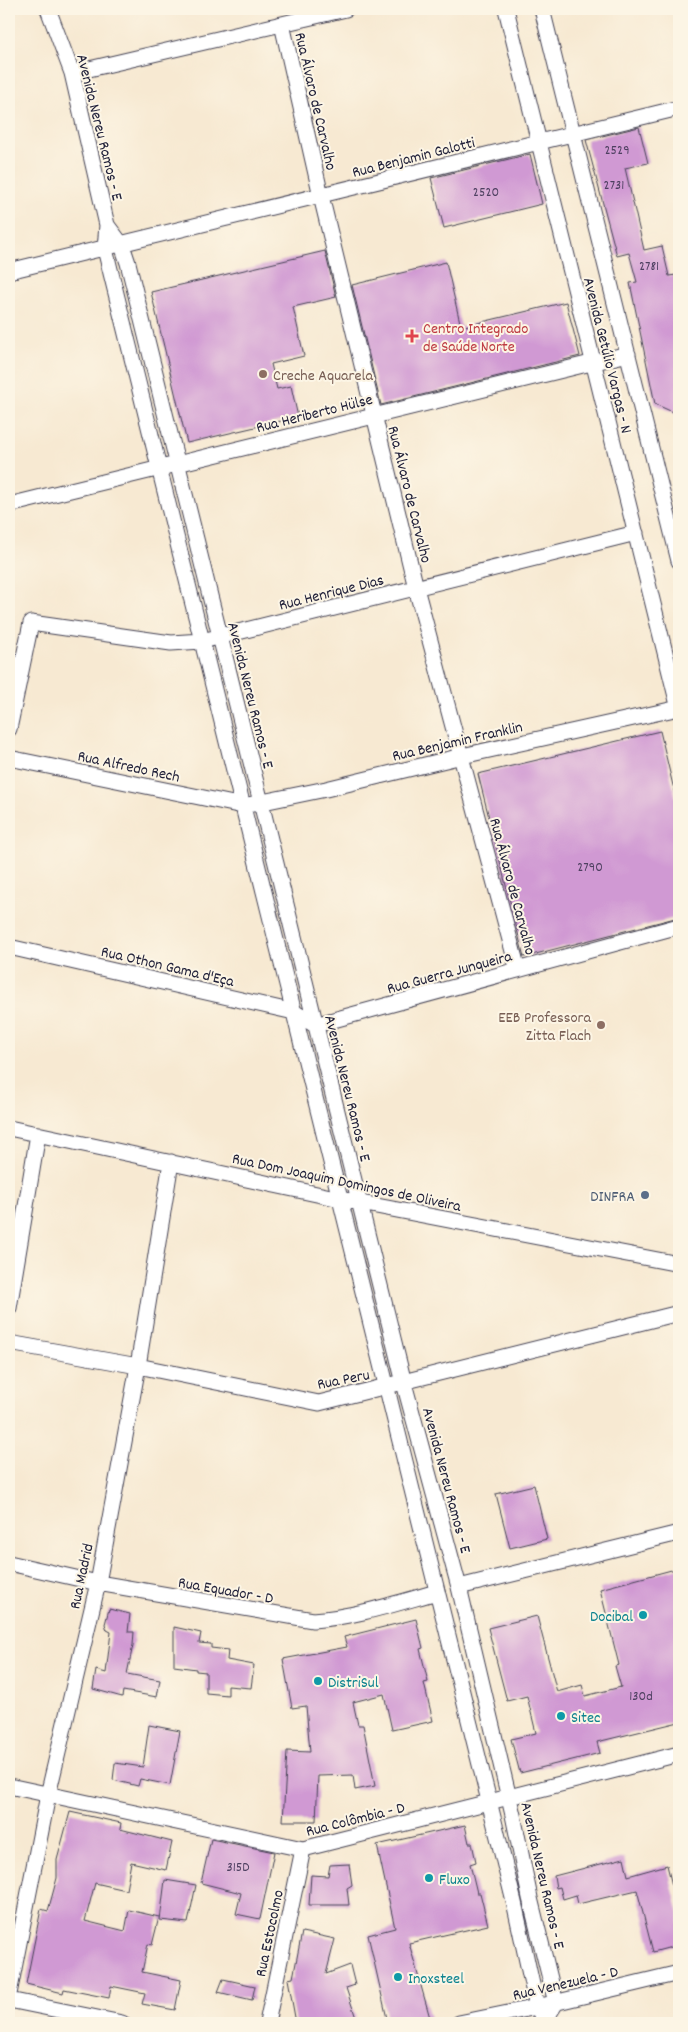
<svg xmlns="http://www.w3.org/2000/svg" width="688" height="2032" font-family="Dekko,sans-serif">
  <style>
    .building { fill: #d099d3 }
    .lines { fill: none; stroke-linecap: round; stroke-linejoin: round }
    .minor-casing { stroke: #424052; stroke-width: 17 }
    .minor { stroke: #fff; stroke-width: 15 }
    .health-dot { fill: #e0444e; stroke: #fcf5e5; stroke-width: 2 }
    .education-dot { fill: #8d6e63; stroke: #fcf5e5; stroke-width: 2 }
    .service-dot { fill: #5c6f8a; stroke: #fcf5e5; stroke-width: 2 }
    .culture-dot { fill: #0f9aa8; stroke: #fcf5e5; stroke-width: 2 }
    .labels { text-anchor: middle; stroke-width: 4; stroke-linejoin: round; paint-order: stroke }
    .number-label { font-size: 14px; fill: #4e4061 }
    .street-label { font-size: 16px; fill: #22223b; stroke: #fcf5e5 }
    .health-label { font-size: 16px; fill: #be3a42; stroke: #fcf5e5; text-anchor: start }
    .education-label { font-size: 16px; fill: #785e54; stroke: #fcf5e5; text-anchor: start }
    .service-label { font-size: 16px; fill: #4e5e75; stroke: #fcf5e5; text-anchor: end }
    .culture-label { font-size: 16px; fill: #0d838f; stroke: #fcf5e5; text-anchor: start }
  </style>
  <rect width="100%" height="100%" fill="#fcf5e5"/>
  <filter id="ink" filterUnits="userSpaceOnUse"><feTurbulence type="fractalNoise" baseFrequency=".02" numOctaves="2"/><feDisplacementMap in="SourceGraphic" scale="10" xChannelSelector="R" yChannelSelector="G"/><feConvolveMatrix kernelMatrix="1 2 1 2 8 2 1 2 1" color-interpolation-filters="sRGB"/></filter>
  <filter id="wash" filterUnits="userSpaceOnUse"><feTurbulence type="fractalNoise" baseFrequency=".0096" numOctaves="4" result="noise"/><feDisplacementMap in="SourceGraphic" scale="20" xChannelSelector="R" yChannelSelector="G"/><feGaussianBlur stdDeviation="1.12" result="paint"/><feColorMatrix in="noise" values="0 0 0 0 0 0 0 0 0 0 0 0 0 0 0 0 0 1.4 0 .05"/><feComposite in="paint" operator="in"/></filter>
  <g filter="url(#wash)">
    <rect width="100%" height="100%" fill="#f7e9d2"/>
    <g id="blocks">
      <!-- building -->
      <path class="building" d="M639,127l9,36 -23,5 19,82 18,-4 7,30 7,-1 3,15v125l-24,-11 -25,-121 7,-1 -8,-29 -12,3 -31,-116z
        M530,154l12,50 -98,24 -13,-50z
        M325,251l11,46 -43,10 11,49 -33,8 6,25 14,-3 7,31 -111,26 -36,-151z
        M446,262l15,65 105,-25 14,54 -199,49 -29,-120z
        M660,731l19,80v106l-155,40 -46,-183z
        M534,1485l13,54 -37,9 -14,-54z
        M679,1568v154l-82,20 3,11 -80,20 -9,-34 25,-6 -9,-37 -20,5 -19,-73 49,-12 20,76 25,-7 3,11 36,-9 -6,-21 4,-1 -19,-76z
        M109,1609l21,5 -2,18h6l-1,13 -6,29 33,6 -3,17 -34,-6 -1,6 -29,-8 3,-19 10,3 5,-41 -4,-2 -2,-6z
        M416,1619l7,29 -3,1 8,33 -4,1 9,38 -41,9 -8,-36 -31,8 5,23h5l12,61 -20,4 -2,-15 -35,1 -2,45h-33l4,-70 23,1 -4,-46 -14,2 -9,-49 64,-12 -3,-10z
        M174,1627l27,6 -2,10 12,1v4l17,2 -1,10 27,5 -3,23 -23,-2v9l-22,-2v-21l-10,-1v-2l-22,-3z
        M149,1725l31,6 -10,54 -30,-6 -2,7 -25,-6 2,-17 28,4z
        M70,1812l51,11 -1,6 52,13 -6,28 -35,-8 -5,28 -31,-7 -10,38 40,10 4,-21 30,7 -7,28 -4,-1 -6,28 39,8 -6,30 -33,-6 3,-11 -34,-7 -2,12 -45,-9 -1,4 -37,-9 15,-75 7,2 9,-33v-18z
        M465,1825l4,18h3l4,19 -6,2 7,29h3l8,32 -79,18 21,75 -23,5h-19l-20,-88 27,-7 -18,-83z
        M211,1839l63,13 -14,67 -24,-5 5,-21 -40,-10z
        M624,1858l4,18 39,-11 12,49v31l-26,7 -16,-62 -59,14 -2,-9 -13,4 -3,-12 -4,1 -2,-12z
        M349,1864l3,21 -5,3 2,17h-40l2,-30 17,1 2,-11z
        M165,1880l31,5 -8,38 -28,-3z
        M302,1932l33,7 -9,35 24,-9 5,20 -9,3 10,30 -22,5h-38l-8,-44 5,-1z
        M223,1979l32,7 -3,14 -34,-8z"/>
    </g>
  </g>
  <g filter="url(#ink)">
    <use href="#blocks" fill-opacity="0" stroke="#424052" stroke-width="1"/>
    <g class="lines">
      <!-- minor casing -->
      <g class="minor-casing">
        <path id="minor" d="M48,9l24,64 35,152 -2,24 409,1653 23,105 9,16
          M506,9l173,700
          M542,9l137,552
          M282,24l39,172 95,392 102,382
          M72,73l274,-64
          M107,225l15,20 6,18 276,1120 55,204 54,228 17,83 26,105 -11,17
          M9,271l670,-163
          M9,505l619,-151
          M9,729l22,-106 140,20 31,-2 434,-108
          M9,758l234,48 83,-17 136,-33 217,-48
          M9,947l285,65 21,13 364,-99
          M9,1128l331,71 339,65
          M9,1308l29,-174
          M9,1343l129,23 181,37 360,-90
          M9,1563l89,20 215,37c42,-3 84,-17 124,-28
          M459,1587l220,-54
          M9,1786l294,63 376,-95
          M9,1994l39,-199 50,-212 40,-217 33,-204
          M9,2000l113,23
          M267,2023l36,-174
          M459,2023l78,-16 142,-34"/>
      </g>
      <!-- minor -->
      <use href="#minor" class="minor"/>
    </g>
  </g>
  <!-- markers -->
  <path class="health-dot" d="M409.5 328.5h5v5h5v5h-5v5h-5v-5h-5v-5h5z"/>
  <g class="education-dot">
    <circle cx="263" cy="374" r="5"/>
    <circle cx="601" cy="1025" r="5"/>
  </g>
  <circle class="service-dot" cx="645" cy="1195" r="5"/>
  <g class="culture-dot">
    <circle cx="643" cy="1615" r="5"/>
    <circle cx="318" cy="1681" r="5"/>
    <circle cx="561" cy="1716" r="5"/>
    <circle cx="429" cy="1878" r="5"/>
    <circle cx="398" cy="1977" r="5"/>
  </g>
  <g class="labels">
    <!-- number labels -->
    <g class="number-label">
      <text x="617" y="154">2529</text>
      <text x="614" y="189">2731</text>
      <text x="486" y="196">2520</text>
      <text x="649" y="270">2781</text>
      <text x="590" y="871">2790</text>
      <text x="641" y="1700">130d</text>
      <text x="238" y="1871">315D</text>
    </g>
    <!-- street labels -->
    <g class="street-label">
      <text transform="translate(317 101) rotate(77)" y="6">Rua Álvaro de Carvalho</text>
      <text transform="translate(101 127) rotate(76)" y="6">Avenida Nereu Ramos - E</text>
      <text transform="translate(413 156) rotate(-14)" y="6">Rua Benjamin Galotti</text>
      <text transform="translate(609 355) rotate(76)" y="6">Avenida Getúlio Vargas - N</text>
      <text transform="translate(314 412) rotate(-14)" y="6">Rua Heriberto Hülse</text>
      <text transform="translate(411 494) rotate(76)" y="6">Rua Álvaro de Carvalho</text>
      <text transform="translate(331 591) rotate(-14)" y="6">Rua Henrique Dias</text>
      <text transform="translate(252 695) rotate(76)" y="6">Avenida Nereu Ramos - E</text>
      <text transform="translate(457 740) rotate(-13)" y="6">Rua Benjamin Franklin</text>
      <text transform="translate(129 765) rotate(12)" y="6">Rua Alfredo Rech</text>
      <text transform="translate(514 886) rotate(75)" y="6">Rua Álvaro de Carvalho</text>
      <text transform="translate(168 965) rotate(13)" y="6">Rua Othon Gama d'Eça</text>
      <text transform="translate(449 971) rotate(-15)" y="6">Rua Guerra Junqueira</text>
      <text transform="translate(349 1088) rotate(76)" y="6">Avenida Nereu Ramos - E</text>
      <text transform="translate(347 1181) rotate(12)" y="6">Rua Dom Joaquim Domingos de Oliveira</text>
      <text transform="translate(343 1378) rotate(-11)" y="6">Rua Peru</text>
      <text transform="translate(448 1480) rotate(75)" y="6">Avenida Nereu Ramos - E</text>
      <text transform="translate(80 1576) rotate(-78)" y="6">Rua Madrid</text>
      <text transform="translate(226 1589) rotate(10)" y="6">Rua Equador - D</text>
      <text transform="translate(355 1818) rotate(-14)" y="6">Rua Colômbia - D</text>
      <text transform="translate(544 1875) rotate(77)" y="6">Avenida Nereu Ramos - E</text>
      <text transform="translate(268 1933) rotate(-78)" y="6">Rua Estocolmo</text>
      <text transform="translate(565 1982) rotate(-13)" y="6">Rua Venezuela - D</text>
    </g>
    <!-- health labels -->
    <g class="health-label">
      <text x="423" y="333">Centro Integrado<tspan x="423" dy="18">de Saúde Norte</tspan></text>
    </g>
    <!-- education labels -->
    <g class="education-label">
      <text x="273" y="380">Creche Aquarela</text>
      <text x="591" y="1022" text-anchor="end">EEB Professora<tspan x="591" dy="18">Zitta Flach</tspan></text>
    </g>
    <!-- service labels -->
    <g class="service-label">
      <text x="635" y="1201">DINFRA</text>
    </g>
    <!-- culture labels -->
    <g class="culture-label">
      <text x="633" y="1621" text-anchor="end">Docibal</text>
      <text x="328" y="1687">DistriSul</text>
      <text x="571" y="1722">Sitec</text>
      <text x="439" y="1884">Fluxo</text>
      <text x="408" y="1983">Inoxsteel</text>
    </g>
  </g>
  <!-- margin -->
  <rect width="688" height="2032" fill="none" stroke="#fcf5e5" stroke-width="30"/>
</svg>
